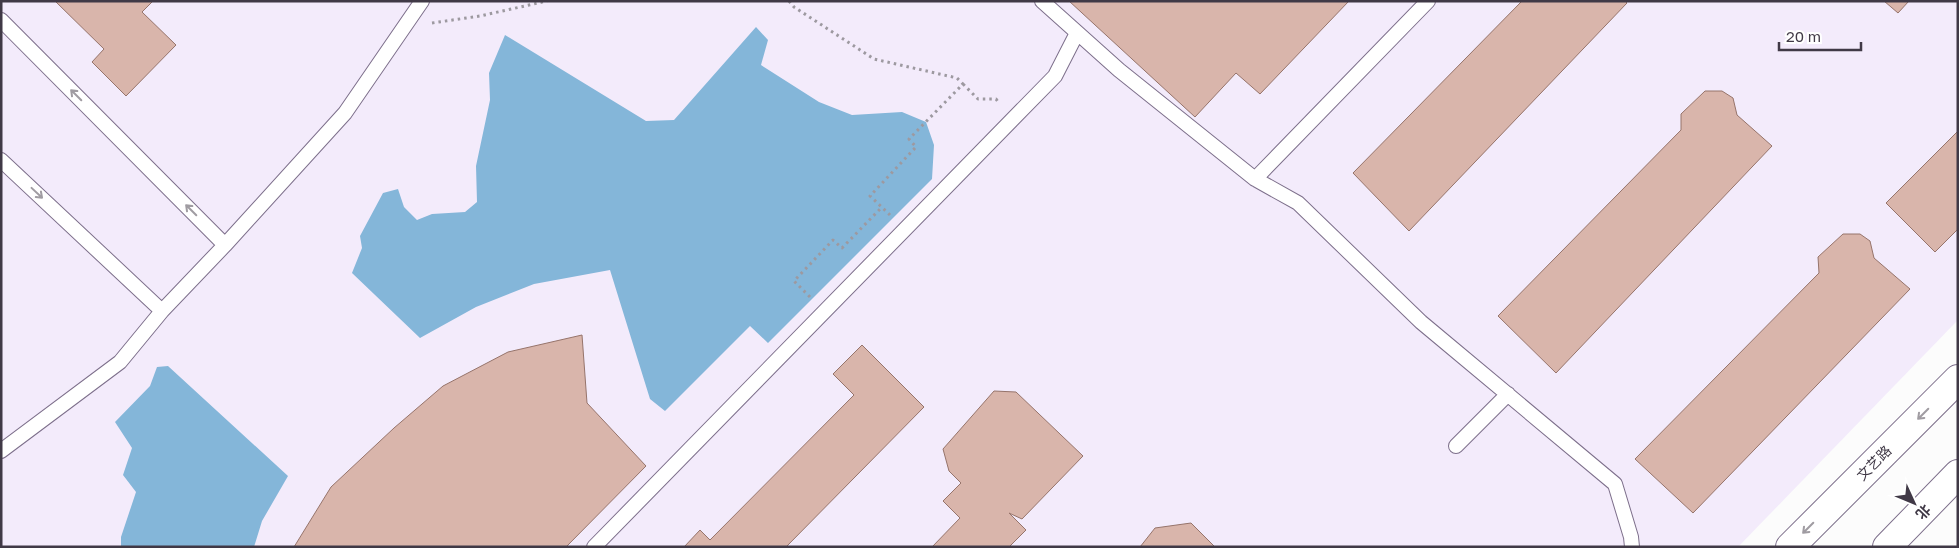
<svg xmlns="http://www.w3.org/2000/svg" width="1959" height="548" font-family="'Golos Text','Noto Sans SC',sans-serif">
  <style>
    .built { fill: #f3ebfb }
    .water { fill: #84b6d9 }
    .building { fill: #d9b5ab; stroke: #96746b }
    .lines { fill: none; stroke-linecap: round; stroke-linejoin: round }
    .service-casing { stroke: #7d6f8b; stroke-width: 16 }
    .secondary-casing { stroke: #7d6f8b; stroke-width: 30 }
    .path { stroke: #9d99a0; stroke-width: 3; stroke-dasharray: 2.5 4; stroke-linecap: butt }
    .service { stroke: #fff; stroke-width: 14 }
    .secondary { stroke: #fff; stroke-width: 28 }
    .oneway { stroke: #a09ca2 }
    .labels { text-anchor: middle; stroke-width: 4; stroke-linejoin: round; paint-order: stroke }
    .street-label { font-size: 14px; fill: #403946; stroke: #fff }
  </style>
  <rect width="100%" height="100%" fill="#fcfcfc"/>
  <!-- built -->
  <path class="built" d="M1,1h1957v319l-220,227h-1737z"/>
  <!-- water -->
  <path class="water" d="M756,27l12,13 -7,25 58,37 33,13 50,-3 24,10 8,23 -2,34 -164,164 -18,-17 -85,85 -15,-12 -40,-129 -76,14 -58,23 -56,31 -68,-65 10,-25 -2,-12 23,-43 15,-4 6,18 13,13 15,-6 33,-2 12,-10 -1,-36 14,-66 -1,-27 16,-38 141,86 28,-1z
    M168,366l120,110 -26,45 -8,26h-133v-10l15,-45 -13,-17 9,-27 -17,-26 35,-36 7,-19z"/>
  <!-- building -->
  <path class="building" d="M55,1h98l-11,11 34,33 -50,51 -34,-34 12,-13z
    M1069,1h280l-89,93 -24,-21 -41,44z
    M1522,1h103l2,2 -218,228 -56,-58z
    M1884,1h25l-11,12z
    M1705,91h17l11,7 4,17 35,31 -216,227 -58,-57 183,-186v-16z
    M1958,131v98l-23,23 -49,-49z
    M1843,234h17l10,7 4,17 36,31 -217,224 -58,-54 184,-186 -1,-16z
    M582,335l5,68 59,63 -80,81h-272l37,-60 63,-59 49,-42 65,-34z
    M862,345l62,62 -138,140h-102l16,-17 10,10 144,-145 -21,-21z
    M994,391l22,1 67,64 -61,63 -13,-6 17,17 -17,17h-77l28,-29 -17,-17 18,-18 -12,-12 -6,-22z
    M1191,523l24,24h-75l15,-19z"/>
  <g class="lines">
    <!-- service casing -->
    <g class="service-casing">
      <path id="service" d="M1042,1l77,69 136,109 43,24 123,119 194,162 16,53 1,10
        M1,20l224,225
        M1,160l161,151
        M1255,179l173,-178
        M1456,446l52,-52
        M1,451l119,-89 42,-51 63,-66 120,-132 77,-112
        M594,547l461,-471 22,-43"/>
    </g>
    <!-- secondary casing -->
    <g class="secondary-casing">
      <path id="secondary" d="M1790,547l168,-168
        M1887,547l71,-73"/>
    </g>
    <!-- path -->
    <path class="path" d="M789,1l5,6 80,52 83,19 6,6 -54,55 7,8 -46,49 20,19
      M432,23l48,-7 67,-15
      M963,84l15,15h18l3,4
      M810,297l-16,-16 39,-41 9,8 40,-41"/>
    <!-- service -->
    <use href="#service" class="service"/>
    <!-- secondary -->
    <use href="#secondary" class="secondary"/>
  </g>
  <!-- one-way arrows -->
  <defs><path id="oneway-shaft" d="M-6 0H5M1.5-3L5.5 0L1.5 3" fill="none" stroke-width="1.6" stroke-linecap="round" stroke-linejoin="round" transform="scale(1.25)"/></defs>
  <g class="oneway">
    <use href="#oneway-shaft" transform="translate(76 95) rotate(-135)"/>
    <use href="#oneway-shaft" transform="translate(37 193) rotate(43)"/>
    <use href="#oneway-shaft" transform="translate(191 210) rotate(-135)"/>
    <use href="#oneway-shaft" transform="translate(1923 414) rotate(135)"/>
    <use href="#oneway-shaft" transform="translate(1808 528) rotate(135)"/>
  </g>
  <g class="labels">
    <!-- street labels -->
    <g class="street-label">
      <text transform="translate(1874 463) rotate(-45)" y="5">文艺路</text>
    </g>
  </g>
  <!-- border -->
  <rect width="1959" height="548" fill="none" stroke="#403946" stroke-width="5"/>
  <!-- north arrow -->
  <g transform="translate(1914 503) rotate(134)" stroke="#ffffff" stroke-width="4" paint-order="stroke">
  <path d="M0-4L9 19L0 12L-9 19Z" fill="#403946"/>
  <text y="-8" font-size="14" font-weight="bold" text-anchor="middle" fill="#403946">北</text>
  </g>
  <!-- scale -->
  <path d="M1779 42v8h82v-8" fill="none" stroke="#403946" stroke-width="2.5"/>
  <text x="1786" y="42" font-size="15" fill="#403946" stroke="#ffffff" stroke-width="4" paint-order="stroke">20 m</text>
</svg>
